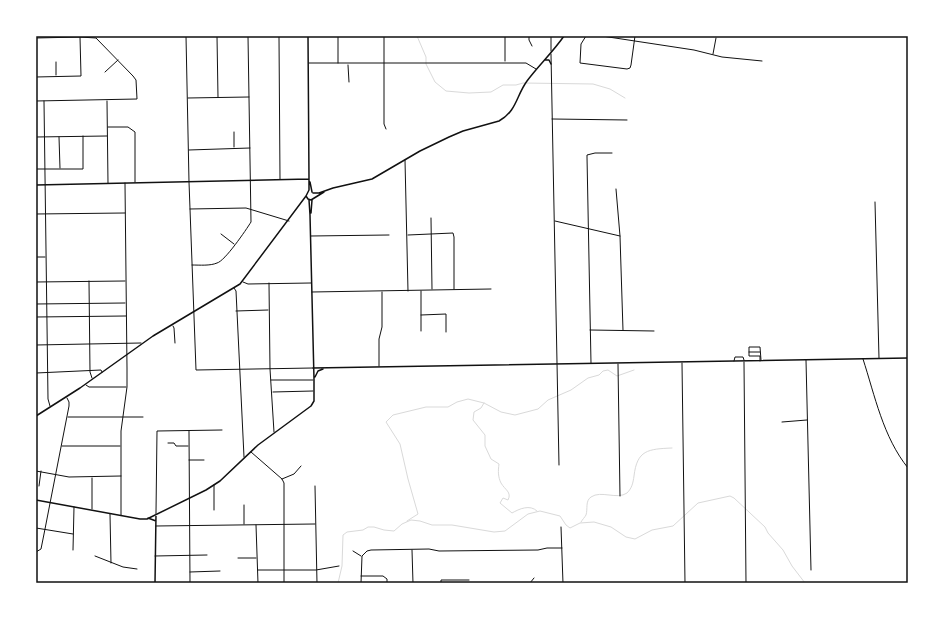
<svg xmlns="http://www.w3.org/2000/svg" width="944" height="619" font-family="Quicksand,sans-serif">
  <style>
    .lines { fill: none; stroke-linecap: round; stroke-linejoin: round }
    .stream { stroke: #d9d9d9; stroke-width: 1 }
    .minor { stroke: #111; stroke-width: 1 }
    .tertiary { stroke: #111; stroke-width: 1.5 }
    .neatline { fill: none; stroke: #111; stroke-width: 1.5 }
  </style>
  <rect width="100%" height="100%" fill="#fff"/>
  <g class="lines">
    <!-- stream -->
    <path class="stream" d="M417,36l9,21v7l9,18 11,9 23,2 22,-1 12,-7h13l7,-2 70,1 17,5 15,9
      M484,403l-3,5 -7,4 -1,8 12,15v11l6,13 8,5c-1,7 -1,13 2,19 4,7 11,9 7,17l-5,-2 -3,5 12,10c7,-4 18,-9 25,-2
      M407,521l11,-7 -10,-35 -8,-35 -14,-22 7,-7 33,-8h22l9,-5 11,-3 16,4 17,9 14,3 23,-6 10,-9 23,-10 17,-12 11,-3 4,-4 5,-1 9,6 17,-6
      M581,522c1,-2 4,-5 5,-7 2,-6 -1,-14 5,-18 10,-7 26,3 36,-4 5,-5 6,-10 7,-17 3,-26 14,-27 38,-28
      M338,583l4,-17 1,-31 4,-3 16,-2 5,-3h6l10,3 10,1 8,-7 9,-4 9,1 12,4h20l42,7 11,-1 23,-17 12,-3 20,5 6,9 4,3 10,-5 14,-1 17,5 15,10 9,2 17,-9 21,-4 25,-23 32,-7 4,2 31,29 3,6 15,17 9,16 13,17"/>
    <!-- minor -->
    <path class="minor" d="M186,36l3,146 7,188 117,-2
      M217,36l1,61
      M279,36l1,143
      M338,36v27
      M384,36v88l2,5
      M505,36v25
      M529,36v4l3,6
      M551,36v15
      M586,36l-5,8 -1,19 47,6 3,-1 1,-3 4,-29
      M602,36l92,14 28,7 40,4
      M36,38l44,-1 16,1 37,38 3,4 1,19 -101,2
      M551,54l8,411
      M713,54l3,-16
      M56,62v13
      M309,63h217l10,6
      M348,65l1,17
      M105,72l13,-12
      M36,77l45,-1 -1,-39
      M188,98l61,-1
      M44,101l4,298 2,7
      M107,101l1,82
      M552,119l75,1
      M108,127h20l7,5v50
      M234,132v15
      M36,137l71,-1
      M59,137l1,31
      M189,150l61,-2
      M405,160l3,131
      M36,169h47v-33
      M616,189l4,47 3,94
      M875,202l4,156
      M190,209l56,-1 43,13
      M36,214l89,-1
      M431,218l1,71
      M555,221l65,15
      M221,234l13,10
      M408,235l45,-2 1,4v52
      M311,236l78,-1
      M36,257h9
      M192,265c8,0 18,1 25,-2 8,-2 29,-33 34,-41l-3,-186
      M89,281l1,91 2,6
      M36,282l89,-1
      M243,282l5,2 63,-1
      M269,283l1,86 4,63
      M234,288l2,3 8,166
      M421,291v40
      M312,292l179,-3
      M36,304l89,-1
      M236,311l32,-1
      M421,315l25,-1v18
      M36,317l90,-1
      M173,326l1,2 1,15
      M590,330l64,1
      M36,345l105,-2
      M749,352h11
      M863,359c12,37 20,78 45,109
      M806,360l5,210
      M734,361l1,-4h8l1,3
      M760,361v-5h-11v-9h11l1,13
      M744,362l2,221
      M591,363l-4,-206v-2l8,-2h17
      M682,363l3,220
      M618,364l2,132
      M379,366v-27l3,-12v-35
      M36,373l65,-3 1,2
      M271,380h42
      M86,385l3,2h37
      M273,392l40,-1
      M68,417h75
      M36,420v3
      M782,422l25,-2
      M189,431l1,152
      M168,443h6l2,3h12
      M62,446h58
      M251,452l31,27 2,4v100
      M189,460h15
      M36,471l33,6 52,-1
      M92,478v31
      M282,479l12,-5 7,-8
      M214,485v25
      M39,486l2,-15
      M315,486l2,97
      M156,513l1,-82 65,-1
      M110,514l1,49
      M121,515v-84l6,-44v-19l-2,-185
      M244,524v-19
      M256,525l2,58
      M156,526l159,-2
      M561,527l2,56
      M36,528l37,6
      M73,550l1,-43
      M412,550l1,33
      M353,551l8,5
      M36,552l5,-3 4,-20 24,-123v-4l-2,-4
      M95,556l28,11 14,2
      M155,556l52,-1
      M238,558h18
      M258,570h58l23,-4
      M190,572l30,-1
      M361,576h22l4,3v4
      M361,583l1,-27 5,-5 4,-1 58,-1 10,2 99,-1 9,-2h15
      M441,583v-3h28
      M530,583l4,-5"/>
    <!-- tertiary -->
    <path class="tertiary" d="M545,60h4l2,4
      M310,182l2,10
      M36,185l273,-6
      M313,193h6l14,-5 39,-9 48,-28 29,-14 14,-6 36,-10c18,-10 17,-25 28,-40 11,-15 26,-29 37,-45
      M306,196l2,3 3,1 13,-8
      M311,213l1,-13
      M313,368l595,-10
      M315,377l3,-6 5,-2
      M36,416l44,-28 73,-52 87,-52 66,-88 3,-6v-11l-1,-143
      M36,500l104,19h7l59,-29 14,-9 38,-36 53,-39 3,-5v-22l-4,-164 -1,-15
      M148,518l8,3
      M155,583l1,-69"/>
  </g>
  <!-- border -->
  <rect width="944" height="619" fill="none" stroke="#ffffff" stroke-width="74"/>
  <rect x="37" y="37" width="870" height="545" class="neatline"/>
</svg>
